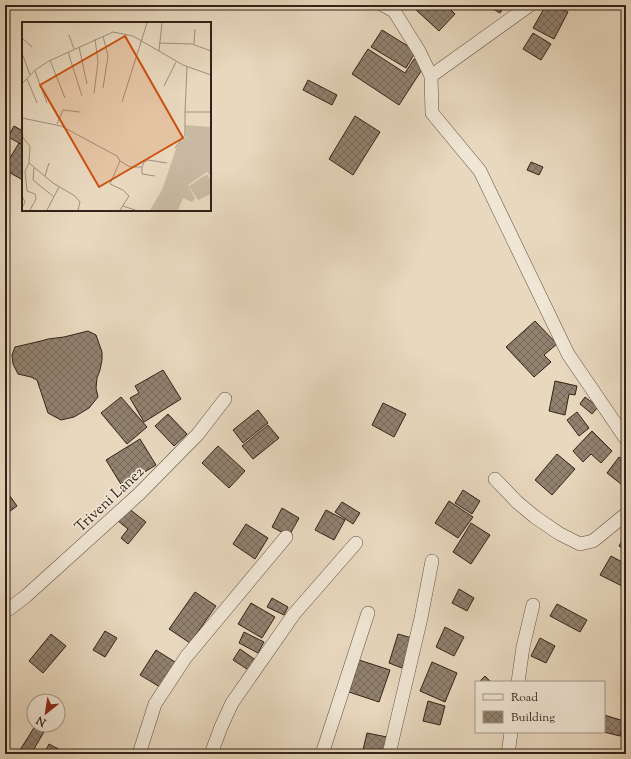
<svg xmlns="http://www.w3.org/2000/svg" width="631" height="759" font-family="'Sorts Mill Goudy',serif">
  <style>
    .building { fill: url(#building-cross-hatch); stroke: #332219 }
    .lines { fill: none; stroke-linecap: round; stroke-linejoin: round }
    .minor-casing { stroke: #605042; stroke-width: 14 }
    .minor { stroke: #f0e6d5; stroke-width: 13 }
    .labels { text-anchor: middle; stroke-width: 3.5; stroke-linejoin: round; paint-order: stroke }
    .street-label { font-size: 15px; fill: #332219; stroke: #f0e6d5 }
    .inset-road { fill: none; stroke: #a08f7c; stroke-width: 1 }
    .view { fill: #cd510e; fill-opacity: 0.15; stroke: #cd510e; stroke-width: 2 }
    .inset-edge { fill: none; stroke: #332219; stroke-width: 2 }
  </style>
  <defs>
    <pattern id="building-cross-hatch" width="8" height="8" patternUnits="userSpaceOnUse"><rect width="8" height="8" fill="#91816f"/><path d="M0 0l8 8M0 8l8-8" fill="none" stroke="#77695a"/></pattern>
  </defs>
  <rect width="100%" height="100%" fill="#e8d8be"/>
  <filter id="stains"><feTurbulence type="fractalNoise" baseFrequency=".005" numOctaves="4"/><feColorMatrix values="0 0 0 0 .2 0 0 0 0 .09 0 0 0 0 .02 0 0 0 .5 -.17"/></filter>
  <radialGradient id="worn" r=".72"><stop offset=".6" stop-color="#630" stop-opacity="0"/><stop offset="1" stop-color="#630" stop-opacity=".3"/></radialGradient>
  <!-- building -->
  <path class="building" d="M419,5h27l9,9 -16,17 -24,-22z
    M486,5h19l-5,8z
    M546,5h9l13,7 -14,27 -21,-11z
    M382,30l34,21 -10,17 -35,-21z
    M533,33l18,11 -10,16 -18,-11z
    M368,49l37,24 9,-14 11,6 -26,40 -47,-31z
    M308,80l29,15 -5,10 -29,-15z
    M355,116l25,16 -27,43 -24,-16z
    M14,126l9,5v14l-15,-8z
    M19,143l4,2v32l-2,2 -16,-9v-4z
    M531,162l12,5 -4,8 -12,-5z
    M535,321l22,23 -13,11 7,7 -17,15 -28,-30z
    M88,331l8,4 6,17v8l-2,10 -3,8 -1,10 2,9 -9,11 -15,9 -13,3 -13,-7 -11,-33 -6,-3 -13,-3 -5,-10 -1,-9 3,-8 26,-6 7,-2 16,-2z
    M163,370l18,29 -37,23 -14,-24 9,-5 -4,-7z
    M555,381l22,5 -2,9 -6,-1 -4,21 -16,-4z
    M121,397l26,30 -20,17 -26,-31z
    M585,397l13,10 -6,7 -12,-10z
    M383,403l23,11 -12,23 -22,-12z
    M258,410l10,13 -25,20 -10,-13z
    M577,412l12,16 -10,8 -12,-16z
    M168,414l19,20 -13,12 -19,-20z
    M268,425l11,13 -26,21 -11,-13z
    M592,431l20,20 -11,12 -10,-9 -8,8 -10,-11z
    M140,439l16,26 -34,21 -16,-26z
    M218,446l27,25 -16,17 -27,-25z
    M557,454l18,15 -23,26 -17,-15z
    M619,457l7,5v26l-19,-15z
    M5,489l12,17 -12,9z
    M463,490l17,11 -8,13 -17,-11z
    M449,501l24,16 -15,21 -23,-15z
    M342,502l18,11 -7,11 -18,-12z
    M128,508l18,14 -18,22 -7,-6 7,-9 -10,-8z
    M282,508l17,10 -10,18 -17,-9z
    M326,510l19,10 -11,20 -19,-10z
    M471,523l19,12 -19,29 -18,-12z
    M246,524l22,14 -13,21 -22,-15z
    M626,535v16l-7,-5z
    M611,556l15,8v24l-26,-13z
    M459,589l15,9 -7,13 -15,-8z
    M195,592l21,14 -26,37 -21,-14z
    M272,598l16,9 -4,8 -17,-8z
    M251,603l24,14 -13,21 -24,-14z
    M557,604l30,16 -7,12 -30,-16z
    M445,627l19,10 -10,19 -18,-9z
    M105,631l12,7 -12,19 -12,-7z
    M244,632l20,10 -6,11 -19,-10z
    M51,634l15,12 -23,27 -14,-12z
    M398,634l14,4 -10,30 -13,-5z
    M540,638l15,8 -9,17 -15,-7z
    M240,649l17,12 -7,10 -17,-11z
    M156,650l19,12 -15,25 -20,-12z
    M359,660l31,10 -11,32 -30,-10z
    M432,662l25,11 -12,29 -25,-11z
    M485,676l6,6h-12z
    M428,701l17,5 -5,19 -17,-4z
    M604,715l20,6 -4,15 -16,-4z
    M35,726l9,6 -13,22h-5l-6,-4z
    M367,733l20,4 -4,17h-21z
    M49,744l19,10h-24z"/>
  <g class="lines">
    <!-- minor casing -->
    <g class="minor-casing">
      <path id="minor" d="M383,5l11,6 25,40 12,25
        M530,5l-99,71 1,37 48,58 88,183 58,85
        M495,479l22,23 18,15 25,17 20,10 13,-3 33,-27
        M5,612l21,-16 113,-102 59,-60 27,-35
        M518,682l5,-35 10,-42
        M139,754l16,-50 31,-47 100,-120
        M211,754l10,-27 11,-24 62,-89 62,-71
        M322,754l46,-141
        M389,754l32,-136 11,-57
        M508,754l3,-22"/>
    </g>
    <!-- minor -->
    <use href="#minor" class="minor"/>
  </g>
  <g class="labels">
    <!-- street labels -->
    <g class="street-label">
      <text transform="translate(109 499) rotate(-43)" y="5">Triveni Lane2</text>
    </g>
  </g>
  <!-- overview -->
  <g transform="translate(22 22)">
    <rect width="189" height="189" fill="#e8d8be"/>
    <path d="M185,152l4,7v13l-13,6 -9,-14z" fill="#c9b9a2"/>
    <path d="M163,103l26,2v50l-4,-5 -19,13 7,13 -3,4 -9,-4 -5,12h-28l12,-20 15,-44 9,-10z" fill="#c9b9a2"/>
    <path class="inset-road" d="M47,13l5,14M81,14l5,20 -5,32M0,16l10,9M137,21l33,1 19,7M172,22l1,-15M57,25l8,37M137,29l3,-28M46,30l14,44M0,31l8,22M28,38l15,38M165,45l-2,45h26M13,49l12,32M5,57l10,24M0,62l13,-14 14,-9 64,-29 20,4 50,29 28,10M142,64l12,-24M72,71l4,-31 -3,-23M100,80l25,-79M0,96l39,8 56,30 3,5 -10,23 13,6 6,6 -9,14M35,102l6,-14 17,2M0,108l1,8 7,8 -1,17 24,20 22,13 5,6 -2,8M153,126l10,-13v-23M98,139l10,6h12v7l13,2M7,141l-4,8 2,20 8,3 1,5 -6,11M120,145l2,-5 4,-2 19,3M12,146l-1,12 21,17M23,154l4,-13M0,174l3,6 -3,6M101,184l12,4M25,188l12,-23"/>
    <path class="view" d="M103,14l58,102 -84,49 -59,-102z"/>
    <rect width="189" height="189" class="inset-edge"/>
  </g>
  <!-- margin -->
  <rect width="631" height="759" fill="none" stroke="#e8d8be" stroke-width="20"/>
  <rect x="6" y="6" width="619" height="747" fill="none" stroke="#332219" stroke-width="2"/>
  <rect x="10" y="10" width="611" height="739" fill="none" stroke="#332219"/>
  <!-- legend -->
  <rect x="475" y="681" width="130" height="52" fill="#f0e6d5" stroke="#a4988a"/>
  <rect x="483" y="694" width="20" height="6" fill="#f0e6d5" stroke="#a4988a"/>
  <text x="511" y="701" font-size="12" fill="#332219">Road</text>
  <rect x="483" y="711" width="20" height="12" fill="url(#building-cross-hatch)" stroke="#a4988a"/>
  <text x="511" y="721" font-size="12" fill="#332219">Building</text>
  <!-- north arrow -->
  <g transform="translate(46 713) rotate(210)"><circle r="19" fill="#f0e6d5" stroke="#a4988a"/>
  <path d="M0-3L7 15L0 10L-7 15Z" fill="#8f2418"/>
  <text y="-6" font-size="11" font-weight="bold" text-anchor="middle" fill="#332219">N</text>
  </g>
  <rect width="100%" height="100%" filter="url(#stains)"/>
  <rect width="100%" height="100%" fill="url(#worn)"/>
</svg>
